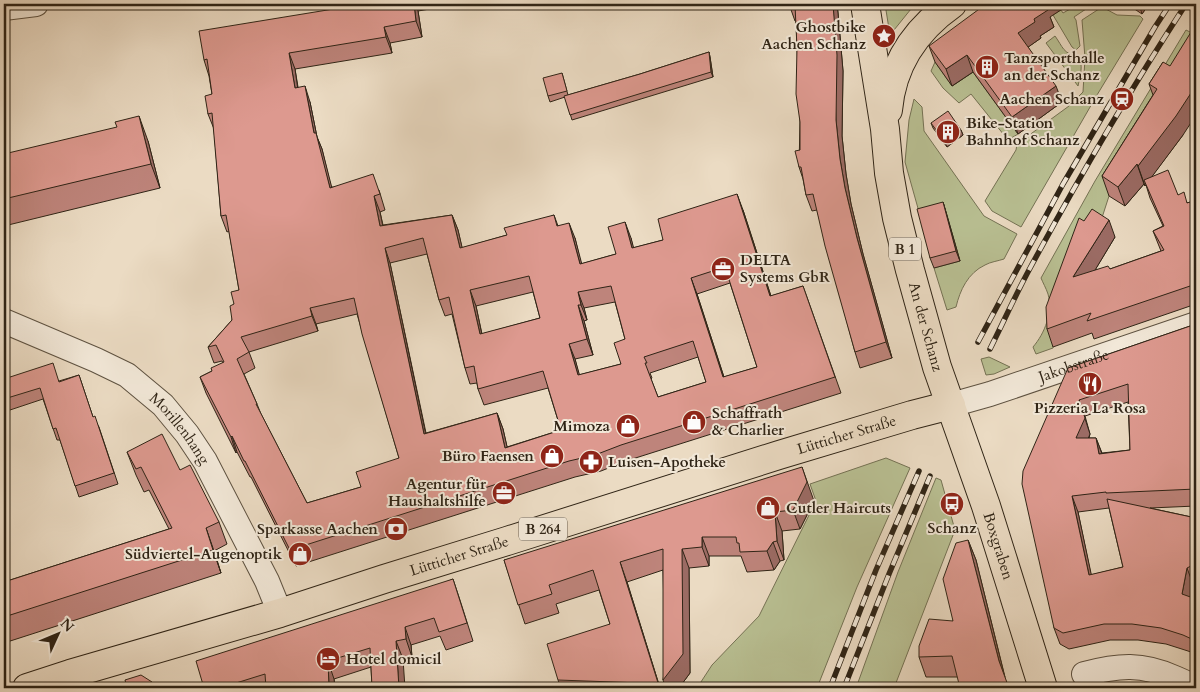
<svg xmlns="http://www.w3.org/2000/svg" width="1200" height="692" font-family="Cardo,serif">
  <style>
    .green { fill: #b9c093; stroke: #747254 }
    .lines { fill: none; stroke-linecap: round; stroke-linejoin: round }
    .minor-casing { stroke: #5e5241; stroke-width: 26 }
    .major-casing { stroke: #2f2416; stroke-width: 30 }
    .minor { stroke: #f2e8d8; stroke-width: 24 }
    .major { stroke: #ebdbc3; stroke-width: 28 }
    .rail-casing { stroke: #2f2416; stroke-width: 5.5 }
    .rail { stroke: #f2e8d8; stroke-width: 4; stroke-dasharray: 11; stroke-linecap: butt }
    .wall { fill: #be847b; stroke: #2f2416; fill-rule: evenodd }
    .shaded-wall { fill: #9b6b64; stroke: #2f2416 }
    .building { fill: #dd998f; stroke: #2f2416; fill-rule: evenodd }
    .labels { text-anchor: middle; stroke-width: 4; stroke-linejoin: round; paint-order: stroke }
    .shield { fill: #f2e8d8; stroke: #6a5f50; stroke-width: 1 }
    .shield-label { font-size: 14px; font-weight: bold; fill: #2f2416 }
    .poi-label { font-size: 15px; font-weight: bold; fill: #2f2416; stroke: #f2e8d8; text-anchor: end }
    .street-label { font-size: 15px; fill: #2f2416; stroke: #f2e8d8 }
  </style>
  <rect width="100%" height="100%" fill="#ebdbc3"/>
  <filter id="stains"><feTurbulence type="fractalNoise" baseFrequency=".004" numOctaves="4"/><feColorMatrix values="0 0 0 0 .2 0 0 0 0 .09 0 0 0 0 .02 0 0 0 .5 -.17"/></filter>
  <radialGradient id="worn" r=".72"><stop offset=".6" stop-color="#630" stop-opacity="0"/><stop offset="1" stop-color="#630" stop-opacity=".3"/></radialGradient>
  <!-- green -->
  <path class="green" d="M885,4h30l-25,31z
    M1079,4h8l2,3 -15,10 2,3 4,26 -4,4 -4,-3 -19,-32 8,-5 2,3z
    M1102,7l15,8 23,1 3,3 -46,76 -76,132 -29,-16 -7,-10 31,-51 1,-6 52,-38 14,-14 2,-34 -3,-38z
    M1186,30l6,3 -83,163 -10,31 -46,98v23l-17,6 -3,-7c12,-14 20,-35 15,-53 -2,-6 -5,-11 -7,-16l54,-97z
    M1055,36c8,11 8,18 23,20 6,9 2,20 0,30l-32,-43z
    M935,62l17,24 21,-14 45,62 -10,6 -37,-46 -12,9 -16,-15 -12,-17z
    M914,99l8,8 2,24 60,85 33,18 -13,25c-6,2 -14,3 -19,6 -17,8 -25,25 -29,42l-9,3 -13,-42 26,-7 -39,-42 -16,-57 4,-42z
    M989,357l21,10 -16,7 -8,1 -5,-16z
    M886,458l24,10 -53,119 -40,101h-120l15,-23 47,-49 57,-115 -6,-17z
    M936,478l5,2 14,50 -61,158h-38l42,-116z"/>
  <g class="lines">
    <!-- minor casing -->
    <g class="minor-casing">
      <g id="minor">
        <path d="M4,8l32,-4"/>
        <path id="s1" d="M4,321l92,39 31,15 36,30 24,29 18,27 62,120 13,32"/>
        <path id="s2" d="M951,405l39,-11 206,-70"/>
        <path d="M1084,674c35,-9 58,-11 91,4 7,3 14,6 21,10"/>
      </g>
    </g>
    <!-- major casing -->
    <g class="major-casing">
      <g id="major">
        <path id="s3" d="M865,4l20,125 4,44 8,45 13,52 27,97 49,139 57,182"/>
        <path d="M888,110c4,-46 27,-80 64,-106"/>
        <path id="s4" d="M27,688l43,-14 210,-61 104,-34 123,-38 272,-86 133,-40 39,-10"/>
      </g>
    </g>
    <!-- minor -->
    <use href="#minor" class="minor"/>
    <!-- major -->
    <use href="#major" class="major"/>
    <!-- rail casing -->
    <g class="rail-casing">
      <path id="rail" d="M978,342l85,-158 92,-157 15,-23
        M990,349c13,-26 25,-53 39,-79 49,-91 101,-180 157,-266
        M830,688l46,-118 43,-99
        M844,688l45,-114 41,-98"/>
    </g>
    <!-- rail -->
    <use href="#rail" class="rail"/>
  </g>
  <!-- wall -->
  <path class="wall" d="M364,4h95l-41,7 4,26 -32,6 2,10 -97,16 3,18 12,15 7,35 5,12 9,38 48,3 6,20 -5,2 3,13 69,-10 6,15 4,18 45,-13 47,-20 4,11 17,12 6,26 35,-10 15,-16 2,10 30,-8 80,-30 28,86 32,-10 38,107 -215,68 -25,10 -26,6 -279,89 -45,-89h-1l-13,-25 -1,1 -30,-60 -6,-16 12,-6 11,-8 -1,-2 -8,2 -6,-16 24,-27 2,-16 5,-14 -10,-59 -2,1 -6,-16 -7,-87 -6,-15 4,-20 -3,-18 -5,-16zM427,254l12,46 6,16 7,-2 13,54 5,16 7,-1 1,6 6,16 64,-17 13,42 -54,17 -4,-18 -6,-16 -71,20 -36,-170zM730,283l27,84 -33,10 -27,-83zM533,292l7,26 -58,16 -6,-28zM615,302l10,37 -4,25 -42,11 -4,-16 18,-4 -9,-34 3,-1 -3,-12zM357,314l42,144 -38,29 -54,16 -46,-89 -4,-10 -13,-30 11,-6 -6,-16 69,-21 -2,-7zM698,357l8,25 -48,15 -7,-18 1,-1 -2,-5z
    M789,4h48l1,9 5,58 -1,65 4,38 5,30 12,50 29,104 -32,10 -5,-16 -38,-142 -5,1 -6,-16 -3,-16 -4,-12 1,-45 -4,-101h-1z
    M1127,4h22l-7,10z
    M1050,17l4,10 -14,9 1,2 -13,9 34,55 -44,32 -45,-62 -21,14 -17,-24 -6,-16z
    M709,52l1,5 3,20 -141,43 -7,-23 -15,5 -2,-6 14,-23 6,22 72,-21z
    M1163,62l20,73 -31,41 26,19 10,8 8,-3v104l-102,35 -2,-6 -39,14 -6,-18 37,-108 31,16 -20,33 15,-1 51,-18 -8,-20 10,-5 -13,-28 -4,-13 -1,1 -1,-2 -19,22 -16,-10 -7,-20 51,-81 -4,-11z
    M931,123l30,7 2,5 -16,12 -14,-19z
    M148,141l12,47 -156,38v-74l1,2z
    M943,202l3,10 14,49 -26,7 -4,-10z
    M1196,324v182l-46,2 46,10v65l-3,1 -3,13 6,2v55l-8,-3 -22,-7 -28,-4h-28l-41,9 -9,-5 -6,-16 14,-260zM1128,402l2,48 -28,3 -6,-15h-7l1,-4 -5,-18zM1109,508l14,59 -32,8 -13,-63z
    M79,375l14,42 6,10 19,57 -39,13 -19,-57h-3l-14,-41 -36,12 -3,-9v-23l55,2z
    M127,452l53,18 39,52 8,22 -13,7 7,22 -217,70v-61l165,-53 -20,-39 -5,2 -8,-17z
    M814,501l-14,28 -18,2 2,29 -4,1 -6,9 -27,2 -6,-16h-32v10l-20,2 1,105 -11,15h-13l-3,-118 -36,12 33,106h-99l-3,-8 52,-56 -11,-34 -43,14 3,9 -34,11 -21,-64z
    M968,540l8,20 29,117h-79l-7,-20 34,-36z
    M453,579l6,18 14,44 -27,9 -6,-14 -29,9 1,12 -9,2 -31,28 -1,-20 -37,12 1,9h-131z"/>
  <!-- shaded-wall -->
  <path class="shaded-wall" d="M414,4h2l2,7 4,26 -6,-16z
    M833,4h4l1,9 5,58 -1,65 4,38 5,30 12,50 29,104 -6,-16 -29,-104 -12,-50 -5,-29 -4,-39z
    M1043,4h27l-20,13 4,10 -14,9 1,2 -17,12 -6,-17 16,-14z
    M1139,4h10l-7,10z
    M384,27l6,16 2,10 -6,-16z
    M709,52l1,5 3,20 -2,-5z
    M289,53l6,16 5,35 -5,-16z
    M967,55l6,17 -21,14 -6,-17z
    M305,86l5,16 7,35 5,12 14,55 -6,-16 -16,-55z
    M1056,86l6,16 -44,32 -6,-17z
    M1193,90l3,8v17l-13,20 -38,51 -7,-20z
    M139,116l9,25 12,47 -9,-24z
    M961,130l2,5 -16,12 -2,-5z
    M1137,164l7,20 -19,22 -7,-19z
    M737,194l6,16 33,102 -6,-16z
    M374,196l6,16 6,30 -6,-16z
    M943,202l3,10 14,49 -4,-10z
    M452,215l6,15 8,34 -6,-16z
    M1109,220l6,17 -35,58 -7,-18z
    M625,222l6,16 7,26 -6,-16z
    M569,223l6,15 11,42 -6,-16z
    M385,248l5,15 39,187 -5,-16z
    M691,278l6,16 32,99 -6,-16z
    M470,290l6,16 9,44 -5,-16z
    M578,292l6,16 3,12 -6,-15z
    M578,305l6,16 9,34 -6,-16z
    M310,308l6,16 2,7 -6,-15z
    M569,344l6,15 9,32 -6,-16z
    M1079,400l11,34 -8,20 -6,-16z
    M497,413l6,16 8,35 -6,-16z
    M232,436l5,16 -1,1 -5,-16z
    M1096,438l6,16h-3z
    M802,467l12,34 -14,28 -7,-19z
    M1072,496l6,16 17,80 -6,-17z
    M775,512l7,19 2,29 -7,-19z
    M206,528l8,23 7,22 -8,-23z
    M702,537l7,19v10l-7,-19z
    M1196,538v42l-5,-14z
    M968,540l8,20 30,122 -7,-21z
    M773,542l7,19 -6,9 -7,-19z
    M682,549l7,19 1,105 -11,15h-13l-3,-8z
    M620,562l7,20 33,106h-3z
    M1187,568l6,16 -6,27 -5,-17z
    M405,627l6,18 1,12 -6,-18z
    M396,641l7,18 2,29h-6z
    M328,661l6,18 1,9h-6z"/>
  <!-- building -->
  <path class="building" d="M364,4h50l2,17 -32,6 2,10 -97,16 6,35 10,-2 9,47h2l14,55 43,-14 7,20 -6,2 6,30 72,-11 8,33 47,-13 -3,-7 50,-13 3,11 12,-3 11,41 36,-10 -8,-27 17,-5 7,26 31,-8 -5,-21 79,-25 33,102 33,-10 32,91 -214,68 -26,10 -26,6 -279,89 -45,-89h-1l-12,-25 -1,1 -31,-60 12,-6 -1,-3 13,-6 -8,-17 -8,2 24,-27 -2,-14 4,-2 -3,-12 8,-2 -13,-75 -5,1 -9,-103 -4,1 -3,-18 7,-2 -5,-35 -3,1 -5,-29zM423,238l16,62 10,-3 16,71 9,-2 4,23 65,-18 18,59 -56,18 -8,-35 -73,21 -39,-186zM725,267l32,100 -34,10 -32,-99zM529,276l11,42 -60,16 -10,-44zM611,286l14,53 -11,4 7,21 -43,11 -9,-31 18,-5 -9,-34h3l-3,-13zM354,298l8,36 37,124 -43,14 5,15 -54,16 -51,-99h1l-20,-45 12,-7 -8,-15 71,-21 -2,-8zM693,341l13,41 -48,15 -13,-34h2l-3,-6z
    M789,4h44l4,51 -1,65 4,39 5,29 12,50 29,104 -31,10 -30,-106 -12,-52 -7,1 -5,-28h-2l-4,-16 5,-1v-28l-4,-28 1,-46 -2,-43 -6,1z
    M986,4h57l5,6 -14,9 1,3 -17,11 38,53 -44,31 -45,-62 -21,14 -17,-23z
    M1196,24v73l-3,-7 -17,26 -38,50 -1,-2 -19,23 -16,-11 55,-87 -8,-5 14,-22 7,4z
    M709,52l2,20 -141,43 -6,-19 76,-22z
    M562,73l5,18 -19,5 -5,-18z
    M948,111l13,19 -16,12 -14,-19z
    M139,116l12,48 -147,35v-45l113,-27 -2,-5z
    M1168,170l10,25 6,-3 3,11 9,-3v84l-109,37 4,-8 -44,16 -1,-22 33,-89 5,3 8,-12 17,11 -36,57 35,-11 2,3 54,-19 -11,-19 11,-5 -20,-46z
    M943,202l13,49 -26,7 -13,-49z
    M1196,324v165l-90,4v-1l-34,4 17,79 34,-8 -16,-68 89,19v20l-5,28 -4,2 -5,26 14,5v42l-13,-6 -22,-7 -29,-4h-28l-41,9 -9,-5 -32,-144 1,-13 45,-103zM1128,384l2,66 -31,4 -3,-16h-20l9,-20 -6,-18z
    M53,363l6,19 20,-7 14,42 2,-1 19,57 -39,13 -19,-58 -3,1 -13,-41 -36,11v-20z
    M162,434l18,36 10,-5 29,57 -13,6 7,22 -209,67v-35l168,-54 -31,-61 -5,2 -9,-17z
    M802,467l5,15 -14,28 -18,2 2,29 -4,1 -6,9 -27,1 -1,-9h-2l-1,-6h-34v10l-20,2 1,105 -20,26v-131l-43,13 39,124 -2,2h-16v-5l-83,-3 -11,-36 63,-20 -17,-54 -44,15 3,9 -34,11 -14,-45z
    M968,540l31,121 10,27h-49l-8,-32 -33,1v-11l10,-27 24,2 -10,-42 13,-36z
    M453,579l14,44 -28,9 -5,-14 -29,9 1,12 -10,2 3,47h-32v-1h5l-2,-39 -42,13 1,27h-63l-1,-14 -45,14h-16l-8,-27z
    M141,675l11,7 2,6h-52l24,-4 -1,-4z"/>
  <!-- icons -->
  <defs>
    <g id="sight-disc" transform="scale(1.25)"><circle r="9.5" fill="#8f2418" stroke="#f2e8d8"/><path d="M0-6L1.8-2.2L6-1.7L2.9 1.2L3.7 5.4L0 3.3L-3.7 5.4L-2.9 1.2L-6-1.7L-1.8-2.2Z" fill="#fff"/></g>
    <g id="building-disc" transform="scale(1.25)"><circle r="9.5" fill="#8f2418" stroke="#f2e8d8"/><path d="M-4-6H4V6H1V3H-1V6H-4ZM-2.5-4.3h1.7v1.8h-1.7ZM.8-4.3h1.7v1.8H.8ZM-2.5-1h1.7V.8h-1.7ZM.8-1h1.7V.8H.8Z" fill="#fff"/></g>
    <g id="station-disc" transform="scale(1.25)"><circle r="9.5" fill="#8f2418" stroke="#f2e8d8"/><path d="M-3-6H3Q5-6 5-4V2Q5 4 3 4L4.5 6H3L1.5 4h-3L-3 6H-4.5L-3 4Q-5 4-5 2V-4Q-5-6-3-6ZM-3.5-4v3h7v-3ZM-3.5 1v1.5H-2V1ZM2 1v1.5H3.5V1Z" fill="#fff"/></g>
    <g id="office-disc" transform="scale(1.25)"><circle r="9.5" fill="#8f2418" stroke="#f2e8d8"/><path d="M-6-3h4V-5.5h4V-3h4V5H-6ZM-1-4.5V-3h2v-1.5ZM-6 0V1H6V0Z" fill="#fff"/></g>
    <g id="restaurant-disc" transform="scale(1.25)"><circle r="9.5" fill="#8f2418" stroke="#f2e8d8"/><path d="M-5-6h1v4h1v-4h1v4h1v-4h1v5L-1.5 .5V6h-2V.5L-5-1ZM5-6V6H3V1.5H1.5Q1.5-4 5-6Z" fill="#fff"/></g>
    <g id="shop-disc" transform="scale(1.25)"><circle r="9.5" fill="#8f2418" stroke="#f2e8d8"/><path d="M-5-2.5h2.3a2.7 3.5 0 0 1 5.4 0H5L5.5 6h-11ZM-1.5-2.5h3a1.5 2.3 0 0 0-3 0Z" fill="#fff"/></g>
    <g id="pharmacy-disc" transform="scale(1.25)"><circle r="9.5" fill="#8f2418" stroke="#f2e8d8"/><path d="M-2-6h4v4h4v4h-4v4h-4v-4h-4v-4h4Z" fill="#fff"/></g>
    <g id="bus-disc" transform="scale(1.25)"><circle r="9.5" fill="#8f2418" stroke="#f2e8d8"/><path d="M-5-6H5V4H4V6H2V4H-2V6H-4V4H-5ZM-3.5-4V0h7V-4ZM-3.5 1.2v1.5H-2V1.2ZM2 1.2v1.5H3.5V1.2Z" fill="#fff"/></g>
    <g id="bank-disc" transform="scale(1.25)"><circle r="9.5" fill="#8f2418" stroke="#f2e8d8"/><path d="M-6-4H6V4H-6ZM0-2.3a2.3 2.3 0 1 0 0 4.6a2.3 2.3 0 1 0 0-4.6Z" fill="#fff"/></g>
    <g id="hotel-disc" transform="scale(1.25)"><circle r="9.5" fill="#8f2418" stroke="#f2e8d8"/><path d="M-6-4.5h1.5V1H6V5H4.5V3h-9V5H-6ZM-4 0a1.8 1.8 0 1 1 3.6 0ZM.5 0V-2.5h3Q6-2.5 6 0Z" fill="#fff"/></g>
  </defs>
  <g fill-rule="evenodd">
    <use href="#sight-disc" x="884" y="36"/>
    <use href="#building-disc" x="987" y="67"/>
    <use href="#station-disc" x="1122" y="99"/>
    <use href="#building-disc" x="948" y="132"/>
    <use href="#office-disc" x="723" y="269"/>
    <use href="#restaurant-disc" x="1090" y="384"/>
    <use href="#shop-disc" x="694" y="422"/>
    <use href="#shop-disc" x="628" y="426"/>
    <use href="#shop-disc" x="552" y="456"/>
    <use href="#pharmacy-disc" x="591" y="462"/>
    <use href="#office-disc" x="504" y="493"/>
    <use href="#bus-disc" x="952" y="504"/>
    <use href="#shop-disc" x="768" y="508"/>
    <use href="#bank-disc" x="396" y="529"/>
    <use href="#shop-disc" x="300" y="554"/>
    <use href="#hotel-disc" x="328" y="659"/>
  </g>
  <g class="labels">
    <!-- shield labels -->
    <g class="shield">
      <rect x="889" y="237.5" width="32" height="23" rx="4"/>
      <rect x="519" y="517.5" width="48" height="23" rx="4"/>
    </g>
    <g class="shield-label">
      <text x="905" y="254">B 1</text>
      <text x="543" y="534">B 264</text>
    </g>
    <!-- poi labels -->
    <g class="poi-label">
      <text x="866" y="32">Ghostbike<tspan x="866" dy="17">Aachen Schanz</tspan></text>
      <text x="1004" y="63" text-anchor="start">Tanzsporthalle<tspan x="1004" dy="17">an der Schanz</tspan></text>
      <text x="1104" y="104">Aachen Schanz</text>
      <text x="966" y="128" text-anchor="start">Bike-Station<tspan x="966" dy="17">Bahnhof Schanz</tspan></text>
      <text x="740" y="265" text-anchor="start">DELTA<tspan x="740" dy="17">Systems GbR</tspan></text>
      <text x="1090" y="413" text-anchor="middle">Pizzeria La Rosa</text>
      <text x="712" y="418" text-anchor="start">Schaffrath<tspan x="712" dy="17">&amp; Charlier</tspan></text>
      <text x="610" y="431">Mimoza</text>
      <text x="534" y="461">Büro Faensen</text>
      <text x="608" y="467" text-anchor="start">Luisen-Apotheke</text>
      <text x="486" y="489">Agentur für<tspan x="486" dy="17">Haushaltshilfe</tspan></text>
      <text x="786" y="513" text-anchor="start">Cutler Haircuts</text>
      <text x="952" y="533" text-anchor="middle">Schanz</text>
      <text x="378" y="534">Sparkasse Aachen</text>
      <text x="282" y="559">Südviertel-Augenoptik</text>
      <text x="346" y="664" text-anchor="start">Hotel domicil</text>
    </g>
    <!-- street labels -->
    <g class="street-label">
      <text dy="5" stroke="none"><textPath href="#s3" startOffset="329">An der Schanz</textPath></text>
      <text dy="5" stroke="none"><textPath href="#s2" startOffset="129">Jakobstraße</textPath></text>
      <text dy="5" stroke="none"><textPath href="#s1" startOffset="210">Morillenhang</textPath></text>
      <text dy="5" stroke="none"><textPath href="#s4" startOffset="858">Lütticher Straße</textPath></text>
      <text dy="5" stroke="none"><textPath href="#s3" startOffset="560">Boxgraben</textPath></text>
      <text dy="5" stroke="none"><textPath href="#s4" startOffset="452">Lütticher Straße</textPath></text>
    </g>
  </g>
  <!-- margin -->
  <rect width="1200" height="692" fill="none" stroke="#ebdbc3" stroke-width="20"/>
  <rect x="5" y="5" width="1190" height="682" fill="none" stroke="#2f2416" stroke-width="2.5"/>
  <rect x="10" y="10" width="1180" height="672" fill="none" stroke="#2f2416"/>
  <!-- north arrow -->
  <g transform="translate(58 634) rotate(46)" stroke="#f2e8d8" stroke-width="4" paint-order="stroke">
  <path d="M0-4L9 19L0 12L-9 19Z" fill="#2f2416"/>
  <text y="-8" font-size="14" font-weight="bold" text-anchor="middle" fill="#2f2416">N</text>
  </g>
  <rect width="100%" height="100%" filter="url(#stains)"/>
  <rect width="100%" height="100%" fill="url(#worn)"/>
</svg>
